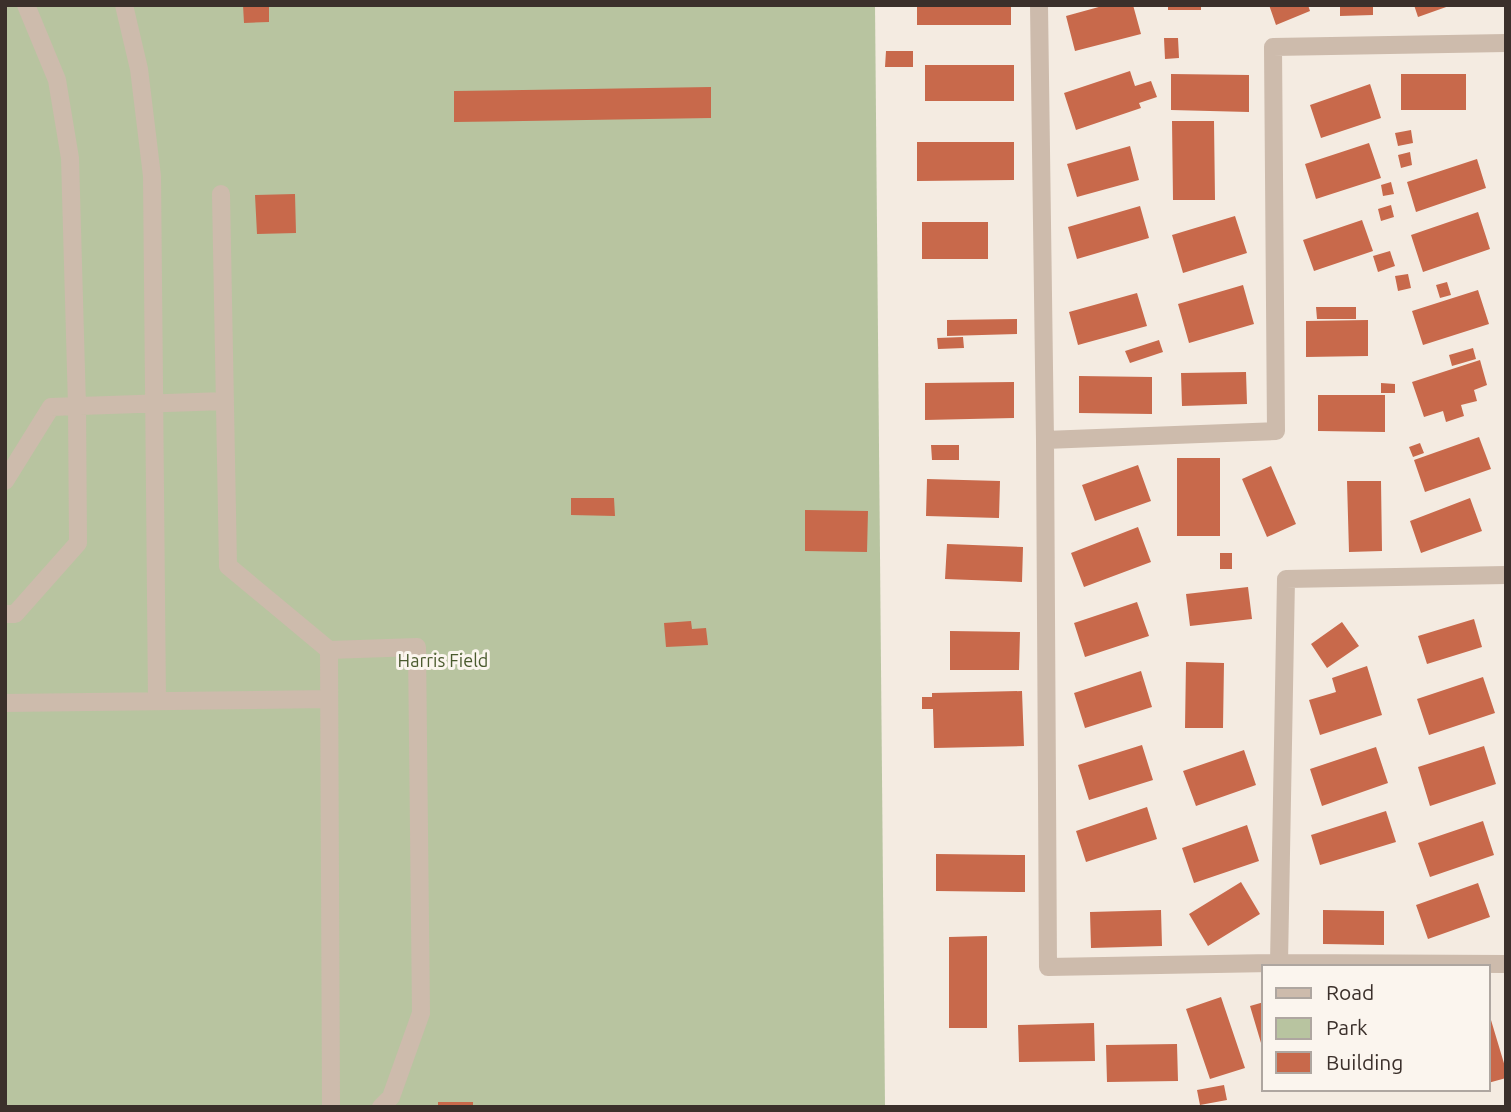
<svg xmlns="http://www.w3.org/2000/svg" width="1511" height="1112" font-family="Ubuntu,sans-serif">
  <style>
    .green { fill: #b8c4a0 }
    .building { fill: #c8694b }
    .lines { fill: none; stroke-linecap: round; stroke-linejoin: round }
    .minor { stroke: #cdbbac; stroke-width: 18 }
    .labels { text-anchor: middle; stroke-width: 6; stroke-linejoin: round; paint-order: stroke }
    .park-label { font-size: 18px; fill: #4a5a2e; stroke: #fbf5ee }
  </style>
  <rect width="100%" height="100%" fill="#f4ebe1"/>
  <!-- green -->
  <path class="green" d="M5,5h870l10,1102h-880z"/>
  <!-- building -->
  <path class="building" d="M243,5h26v17l-25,1z
    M917,5h94v20h-94z
    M1106,5h27l8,29 -66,17 -9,-35z
    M1168,5h33v5h-33z
    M1269,5h39l2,6 -34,14z
    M1340,5h33v10l-33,1z
    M1414,5h35v1l-31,11z
    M1164,38h14l1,20 -14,1z
    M886,51h27v16h-28z
    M925,65h89v36h-89z
    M1130,71l5,15 16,-5 6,16 -18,6 2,5 -65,22 -12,-37z
    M1171,74l78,1v37l-78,-2z
    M1401,74h65v36h-65z
    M1370,84l11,34 -60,20 -11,-33z
    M711,87v31l-257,4v-31z
    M1172,121h42l1,79h-42z
    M1411,130l2,13 -15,3 -3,-13z
    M917,142h97v38l-97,1z
    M1369,143l12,35 -65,21 -11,-35z
    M1130,146l9,34 -62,17 -10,-33z
    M1410,152l2,13 -11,3 -3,-13z
    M1477,159l9,29 -70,24 -9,-30z
    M1391,182l3,12 -11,2 -2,-11z
    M295,194l1,39 -39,1 -2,-39z
    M1391,205l3,12 -13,4 -3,-12z
    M1140,206l9,32 -72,21 -9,-32z
    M1478,212l12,37 -67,23 -12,-37z
    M1235,216l12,37 -64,20 -11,-38z
    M1362,220l11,31 -59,20 -11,-31z
    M922,222h66v37h-66z
    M1390,251l5,15 -17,6 -5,-16z
    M1408,274l3,14 -13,3 -3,-15z
    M1447,282l4,13 -11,3 -4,-13z
    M1243,285l11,39 -65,19 -11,-39z
    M1478,290l11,34 -66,21 -11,-34z
    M1137,293l10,33 -69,19 -9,-33z
    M1316,307h40v12h-39z
    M1017,319v15l-70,2v-16z
    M1368,320v36l-62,1v-36z
    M963,337l1,11 -26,1 -1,-11z
    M1159,340l4,12 -33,11 -5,-12z
    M1473,348l3,11 -24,7 -3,-11z
    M1480,360l7,25 -13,5 3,11 -16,4 3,11 -18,6 -3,-11 -19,6 -12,-35z
    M1246,372l1,32 -65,2 -1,-33z
    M1079,376l73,1v37l-73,-1z
    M1014,382v36l-89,2v-37z
    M1381,383l14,1v9h-14z
    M1318,395h67v37l-67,-1z
    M1479,437l12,32 -66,23 -11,-32z
    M1420,443l4,10 -11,4 -4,-10z
    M931,445h28v15h-27z
    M1177,458h43v78h-43z
    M1138,465l13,36 -56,20 -13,-36z
    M1271,466l25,58 -29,13 -25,-58z
    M927,479l73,2 -1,37 -73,-2z
    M1347,481h34l1,70 -33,1z
    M571,498h43l1,18 -44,-1z
    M1470,498l12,33 -61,22 -11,-32z
    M805,510l63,1 -1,41 -62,-1z
    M1138,527l13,35 -67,25 -13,-34z
    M947,544l76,3 -1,35 -77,-3z
    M1220,553h12v16h-12z
    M1248,587l4,32 -62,7 -4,-32z
    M1137,602l12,34 -64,21 -11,-34z
    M1474,619l8,28 -55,17 -9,-28z
    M691,621l1,8 14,-1 2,17 -42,2 -2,-24z
    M1342,622l17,24 -32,22 -16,-24z
    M950,631l70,1 -1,38h-69z
    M1186,662l38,1 -1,65h-38z
    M1367,666l15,49 -62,20 -11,-35 27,-8 -4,-14z
    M1141,671l11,36 -67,21 -11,-35z
    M1483,677l12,36 -66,22 -12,-36z
    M1022,691l2,55 -90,2 -1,-39h-11v-12h10v-4z
    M1142,745l11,35 -64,20 -11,-35z
    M1484,746l12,38 -66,22 -12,-39z
    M1376,747l12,36 -66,23 -12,-37z
    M1244,750l12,35 -60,21 -13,-35z
    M1147,807l10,32 -71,23 -10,-31z
    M1386,811l10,31 -76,23 -9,-30z
    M1483,821l11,34 -64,22 -12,-34z
    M1247,825l12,36 -65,22 -12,-35z
    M936,854l89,1v37l-89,-1z
    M1241,882l19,32 -52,32 -19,-32z
    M1478,883l12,34 -62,22 -12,-34z
    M1161,910l1,36 -71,2 -1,-36z
    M1323,910l61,1v34l-61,-1z
    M987,936v92h-38v-91z
    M1221,997l24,71 -35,11 -24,-70z
    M1264,1002v51l-14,-47z
    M1488,1010l18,60v8l-18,5z
    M1094,1023l1,38 -76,1 -1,-37z
    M1177,1044l1,37 -71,1 -1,-37z
    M1224,1085l3,15 -27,5 -3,-15z
    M438,1102h35v5h-35z"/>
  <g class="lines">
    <!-- minor -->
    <path class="minor" d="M124,5l15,64 13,107 5,525
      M1039,5l6,435 3,527 231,-4 227,1
      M221,194l7,372 101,84 88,-3 4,366 -30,84 -10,10
      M1045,440l231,-9 -3,-384 233,-4
      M5,481l46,-74 174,-6
      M5,614h10l63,-71 -1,-137 -7,-248 -13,-78 -31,-75
      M329,650l2,457
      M5,703l324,-4
      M1279,963l7,-384 220,-4"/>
  </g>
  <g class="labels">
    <!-- park labels -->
    <g class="park-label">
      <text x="443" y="667">Harris Field</text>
    </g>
  </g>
  <!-- border -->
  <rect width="1511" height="1112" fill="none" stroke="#3b302b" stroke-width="14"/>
  <!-- legend -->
  <rect x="1262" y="965" width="228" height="126" fill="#fbf5ee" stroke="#aea6a0" stroke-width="2"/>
  <rect x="1276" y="988" width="35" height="10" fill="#cdbbac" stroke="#aea6a0" stroke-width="2"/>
  <text x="1326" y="1000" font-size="21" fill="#3b302b">Road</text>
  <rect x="1276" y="1018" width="35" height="21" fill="#b8c4a0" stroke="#aea6a0" stroke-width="2"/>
  <text x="1326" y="1035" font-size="21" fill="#3b302b">Park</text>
  <rect x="1276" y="1052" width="35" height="21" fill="#c8694b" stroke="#aea6a0" stroke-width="2"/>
  <text x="1326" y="1070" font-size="21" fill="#3b302b">Building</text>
</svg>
